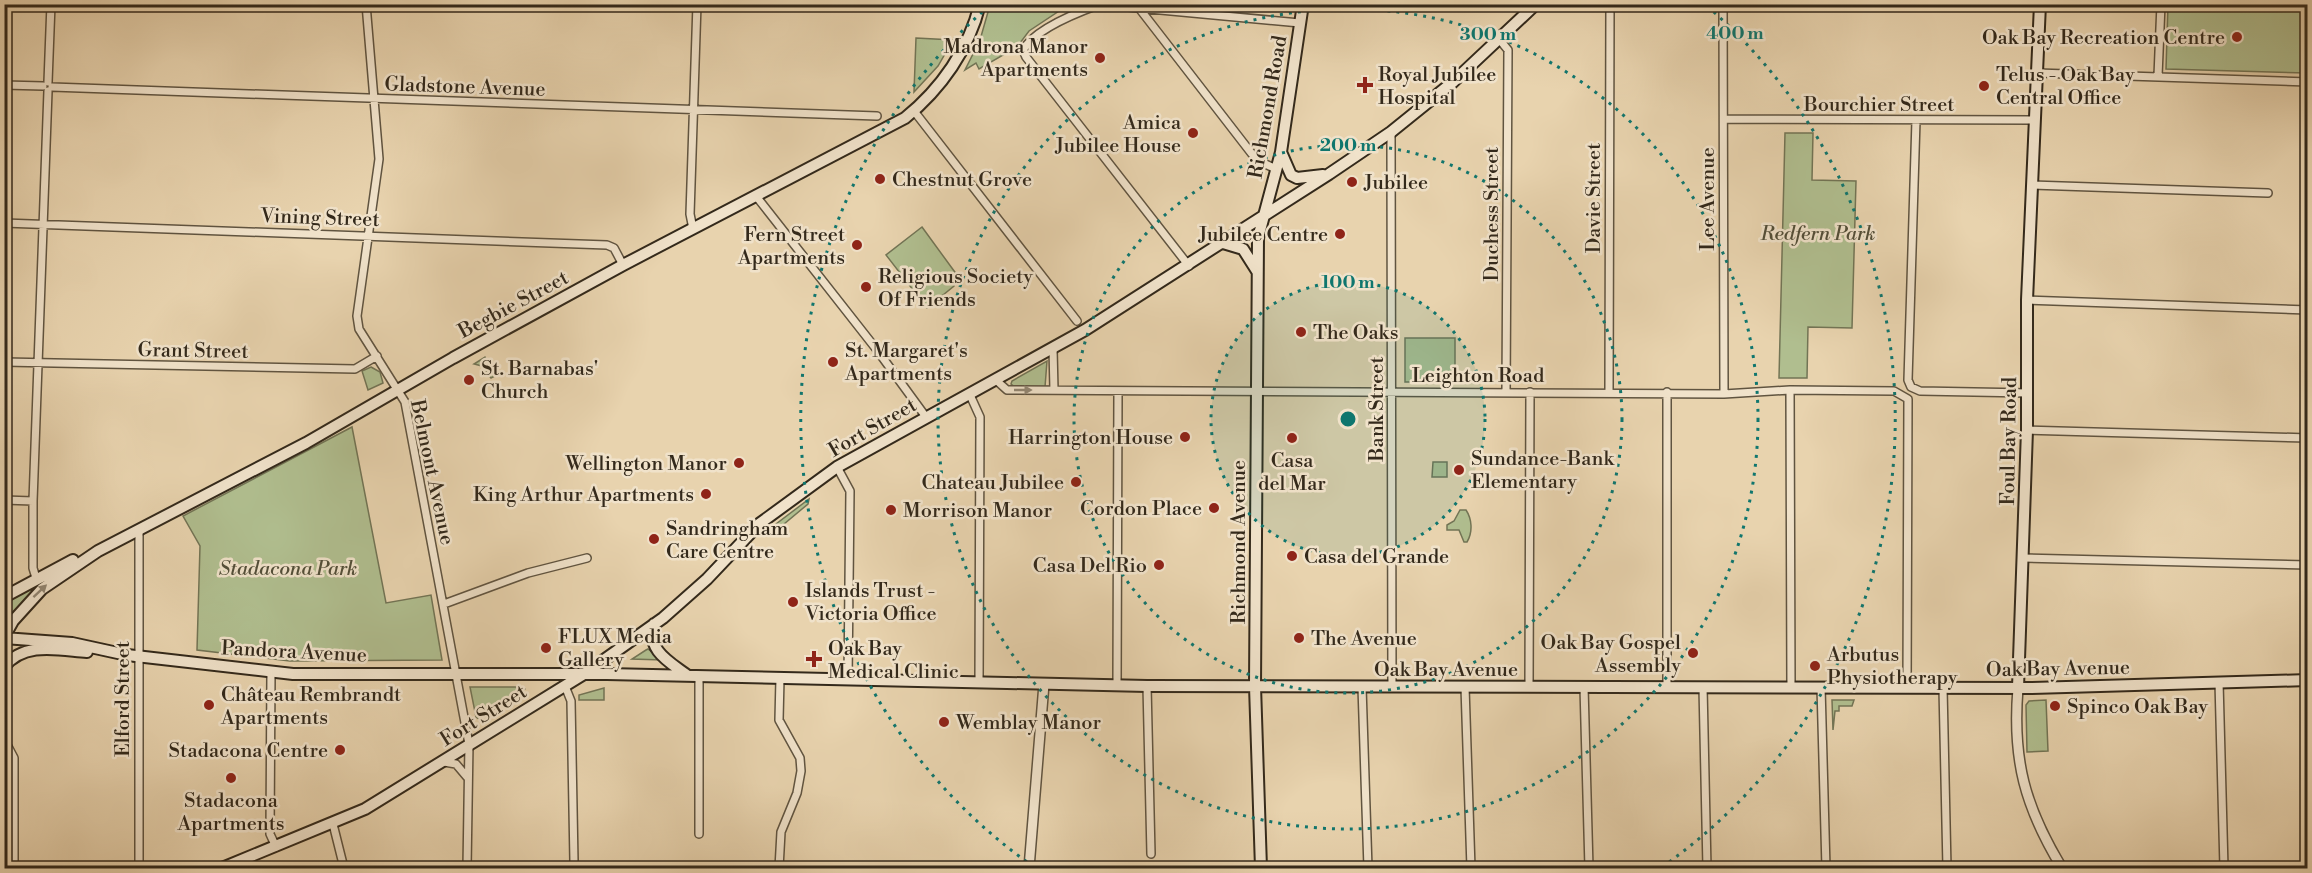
<svg xmlns="http://www.w3.org/2000/svg" width="2312" height="873" font-family="'Libre Bodoni',serif">
  <style>
    .green { fill: #b0be8f; stroke: #727455; stroke-width: 1.5 }
    .lines { fill: none; stroke-linecap: round; stroke-linejoin: round }
    .minor-casing { stroke: #605440; stroke-width: 10 }
    .tertiary-casing { stroke: #605440; stroke-width: 12 }
    .secondary-casing { stroke: #33291b; stroke-width: 14 }
    .minor { stroke: #f0e2ca; stroke-width: 7 }
    .tertiary { stroke: #f0e2ca; stroke-width: 9 }
    .secondary { stroke: #f0e2ca; stroke-width: 10 }
    .oneway { fill: #928672 }
    .ring { fill: none; stroke: #0f766e; stroke-width: 3; stroke-dasharray: 3 6 }
    .poi-dot { fill: #8f2418; stroke: #f0e2ca; stroke-width: 2 }
    .labels { text-anchor: middle; stroke-width: 5; stroke-linejoin: round; paint-order: stroke }
    .poi-label { font-size: 20px; fill: #33291b; stroke: #f0e2ca; text-anchor: start }
    .street-label { font-size: 20px; fill: #33291b; stroke: #f0e2ca }
    .park-label { font-size: 20px; font-style: italic; fill: #524e38; stroke: #f0e2ca }
    .centre { fill: #0f766e; stroke: #f0e2ca; stroke-width: 3 }
    .ring-label { font-size: 18px; text-anchor: middle; font-weight: bold; fill: #0f766e; stroke: #f0e2ca; stroke-width: 5; stroke-linejoin: round; paint-order: stroke }
  </style>
  <rect width="100%" height="100%" fill="#e8d3ae"/>
  <filter id="stains"><feTurbulence type="fractalNoise" baseFrequency=".00333" numOctaves="4"/><feColorMatrix values="0 0 0 0 .2 0 0 0 0 .09 0 0 0 0 .02 0 0 0 .5 -.17"/></filter>
  <radialGradient id="worn" r=".72"><stop offset=".6" stop-color="#630" stop-opacity="0"/><stop offset="1" stop-color="#630" stop-opacity=".3"/></radialGradient>
  <!-- green -->
  <path class="green" d="M990,5l78,-1v1l-39,26 -12,16 -38,22 -3,-6 -11,7 15,-30z
    M2168,5h139v68l-141,-4z
    M916,38l37,2 -15,26 -24,26z
    M1785,133h28l-1,47 44,1 -4,147 -44,-1 -1,51h-28z
    M922,227l35,48 -3,11 -27,22 -41,-53z
    M1405,338h50v44h-50z
    M485,357l10,19 -4,2 -9,-12 -8,-2z
    M1047,361l-2,26h-30l-4,-3 1,-3z
    M371,367l9,5 3,11 -15,7 -6,-19z
    M352,427l34,176 45,-8 11,65 -152,1 -93,-11 3,-104 -17,-30z
    M1433,462h14v15h-15z
    M809,499l-1,5 -30,25 -2,-5z
    M1460,510h6c6,9 7,22 1,32h-3l-5,-12h-12v-5l7,-4z
    M44,581l-22,22 -17,25v-26z
    M648,649l14,11 -30,-1 14,-9z
    M470,687h53l2,2 -46,30 -3,-2z
    M604,688v12h-25v-5z
    M1832,700h22l-2,6h-13v5h-4l-2,19z
    M2046,700l2,51 -21,1 -1,-47 3,-4z"/>
  <g class="lines">
    <!-- minor casing -->
    <g class="minor-casing">
      <path id="minor" d="M366,4l13,155 -22,157 2,13 46,73 64,342 -2,124
        M1096,4l204,19
        M1723,4l1,390
        M1098,5c-22,8 -63,24 -75,45l3,7 163,209
        M1139,8l113,146 9,8 15,7
        M1499,39l9,11 -2,343
        M2037,73l271,9
        M2158,76l3,-72
        M48,82l3,-78
        M4,85l39,1
        M52,87l825,29
        M914,111l163,210
        M1724,119l310,1
        M1916,120l-8,260 3,7 9,4 108,2
        M1391,132l1,554
        M2032,185l236,8
        M756,196l121,154 49,67
        M4,223l603,22 7,3 9,17
        M693,229l-3,-15 7,-210
        M2027,300l281,10
        M1053,349l1,41
        M4,362l351,7 22,-13
        M997,381l10,9 717,4 66,-4 104,1 14,8 -1,289
        M1790,390l1,297
        M1609,392l1,-388
        M970,395l10,22 -1,266
        M2027,430l281,8
        M837,467l13,24 -2,189
        M4,500l29,1
        M139,530v338
        M2023,558l285,7
        M36,578l-3,-10v-67l15,-410
        M444,604l84,-31 59,-15
        M271,672l-1,162 6,13
        M699,676v158
        M2219,682l5,186
        M565,686l6,15 3,161
        M1117,686l1,-295
        M1147,686l4,168
        M1362,687l6,181
        M1465,687l6,181
        M1529,687l1,-295
        M1584,687l5,181
        M1667,687v-295
        M1703,687l4,181
        M1821,687l5,181
        M1943,688l4,180
        M4,739l10,19v110
        M4,760l9,12
        M444,762l12,2 11,13
        M333,824l11,44
        M779,868l2,-36 16,-39 4,-22 -1,-13 -21,-38 1,-42"/>
    </g>
    <!-- tertiary casing -->
    <g class="tertiary-casing">
      <path id="tertiary" d="M2018,688c-6,72 7,119 44,180
        M1029,868l15,-184"/>
    </g>
    <!-- secondary casing -->
    <g class="secondary-casing">
      <path id="secondary" d="M1281,152l10,23 6,3 26,-3
        M1223,243l20,6 14,22
        M4,597l69,-37
        M654,624c-8,27 16,38 34,52
        M4,637l9,-16 29,-32 56,-38 208,-108 147,-85 170,-93 282,-147c36,-29 64,-69 75,-114
        M4,638l68,5 55,12 166,19h314l540,12 885,2 276,-8
        M4,667c20,-26 55,-17 83,-15
        M2018,688l9,-258v-130l13,-296
        M222,868l143,-59 219,-135 79,-56 44,-39 52,-55 78,-57 248,-137 244,-156 62,-42 62,-50 83,-78
        M1261,868l-6,-182 3,-448 23,-86 22,-148"/>
    </g>
    <!-- minor -->
    <use href="#minor" class="minor"/>
    <!-- tertiary -->
    <use href="#tertiary" class="tertiary"/>
    <!-- secondary -->
    <use href="#secondary" class="secondary"/>
  </g>
  <!-- one-way arrows -->
  <defs><path id="oneway-solid" d="M-6-.8H1V-3.2L6.5 0L1 3.2V.8H-6Z" transform="scale(1.5)"/></defs>
  <g class="oneway">
    <use href="#oneway-solid" transform="translate(1023 390)"/>
    <use href="#oneway-solid" transform="translate(40 591) rotate(-43)"/>
  </g>
  <!-- distance rings -->
  <circle cx="1348" cy="419" r="137" fill="#0f766e" fill-opacity=".12"/>
  <g class="ring">
    <circle cx="1348" cy="419" r="137"/>
    <circle cx="1348" cy="419" r="274"/>
    <circle cx="1348" cy="419" r="410"/>
    <path d="M1034 867A547 547 0 0 1 989 6M1707 6A547 547 0 0 1 1662 867"/>
  </g>
  <!-- markers -->
  <g class="poi-dot">
    <circle cx="2237" cy="37" r="6"/>
    <circle cx="1100" cy="58" r="6"/>
    <path d="M1362 76h6v6h6v6h-6v6h-6v-6h-6v-6h6z"/>
    <circle cx="1984" cy="86" r="6"/>
    <circle cx="1193" cy="133" r="6"/>
    <circle cx="880" cy="179" r="6"/>
    <circle cx="1352" cy="182" r="6"/>
    <circle cx="1340" cy="234" r="6"/>
    <circle cx="857" cy="245" r="6"/>
    <circle cx="866" cy="287" r="6"/>
    <circle cx="1301" cy="332" r="6"/>
    <circle cx="833" cy="362" r="6"/>
    <circle cx="469" cy="380" r="6"/>
    <circle cx="1185" cy="437" r="6"/>
    <circle cx="1292" cy="438" r="6"/>
    <circle cx="739" cy="463" r="6"/>
    <circle cx="1459" cy="470" r="6"/>
    <circle cx="1076" cy="482" r="6"/>
    <circle cx="706" cy="494" r="6"/>
    <circle cx="1214" cy="508" r="6"/>
    <circle cx="891" cy="510" r="6"/>
    <circle cx="654" cy="539" r="6"/>
    <circle cx="1292" cy="556" r="6"/>
    <circle cx="1159" cy="565" r="6"/>
    <circle cx="793" cy="602" r="6"/>
    <circle cx="1299" cy="638" r="6"/>
    <circle cx="546" cy="648" r="6"/>
    <circle cx="1693" cy="653" r="6"/>
    <path d="M811 650h6v6h6v6h-6v6h-6v-6h-6v-6h6z"/>
    <circle cx="1815" cy="666" r="6"/>
    <circle cx="209" cy="705" r="6"/>
    <circle cx="2055" cy="706" r="6"/>
    <circle cx="944" cy="722" r="6"/>
    <circle cx="340" cy="750" r="6"/>
    <circle cx="231" cy="778" r="6"/>
  </g>
  <g class="labels">
    <!-- poi labels -->
    <g class="poi-label">
      <text x="2225" y="44" text-anchor="end">Oak Bay Recreation Centre</text>
      <text x="1088" y="53" text-anchor="end">Madrona Manor<tspan x="1088" dy="23">Apartments</tspan></text>
      <text x="1378" y="81">Royal Jubilee<tspan x="1378" dy="23">Hospital</tspan></text>
      <text x="1996" y="81">Telus - Oak Bay<tspan x="1996" dy="23">Central Office</tspan></text>
      <text x="1181" y="129" text-anchor="end">Amica<tspan x="1181" dy="23">Jubilee House</tspan></text>
      <text x="892" y="186">Chestnut Grove</text>
      <text x="1364" y="189">Jubilee</text>
      <text x="845" y="241" text-anchor="end">Fern Street<tspan x="845" dy="23">Apartments</tspan></text>
      <text x="1328" y="241" text-anchor="end">Jubilee Centre</text>
      <text x="878" y="283">Religious Society<tspan x="878" dy="23">Of Friends</tspan></text>
      <text x="1313" y="339">The Oaks</text>
      <text x="845" y="357">St. Margaret's<tspan x="845" dy="23">Apartments</tspan></text>
      <text x="481" y="375">St. Barnabas'<tspan x="481" dy="23">Church</tspan></text>
      <text x="1173" y="444" text-anchor="end">Harrington House</text>
      <text x="1471" y="465">Sundance-Bank<tspan x="1471" dy="23">Elementary</tspan></text>
      <text x="1292" y="467" text-anchor="middle">Casa<tspan x="1292" dy="23">del Mar</tspan></text>
      <text x="727" y="470" text-anchor="end">Wellington Manor</text>
      <text x="1064" y="489" text-anchor="end">Chateau Jubilee</text>
      <text x="694" y="501" text-anchor="end">King Arthur Apartments</text>
      <text x="1202" y="515" text-anchor="end">Cordon Place</text>
      <text x="903" y="517">Morrison Manor</text>
      <text x="666" y="535">Sandringham<tspan x="666" dy="23">Care Centre</tspan></text>
      <text x="1304" y="563">Casa del Grande</text>
      <text x="1147" y="572" text-anchor="end">Casa Del Rio</text>
      <text x="805" y="597">Islands Trust -<tspan x="805" dy="23">Victoria Office</tspan></text>
      <text x="558" y="643">FLUX Media<tspan x="558" dy="23">Gallery</tspan></text>
      <text x="1311" y="645">The Avenue</text>
      <text x="1681" y="649" text-anchor="end">Oak Bay Gospel<tspan x="1681" dy="23">Assembly</tspan></text>
      <text x="828" y="655">Oak Bay<tspan x="828" dy="23">Medical Clinic</tspan></text>
      <text x="1827" y="661">Arbutus<tspan x="1827" dy="23">Physiotherapy</tspan></text>
      <text x="221" y="701">Château Rembrandt<tspan x="221" dy="23">Apartments</tspan></text>
      <text x="2067" y="713">Spinco Oak Bay</text>
      <text x="956" y="729">Wemblay Manor</text>
      <text x="328" y="757" text-anchor="end">Stadacona Centre</text>
      <text x="231" y="807" text-anchor="middle">Stadacona<tspan x="231" dy="23">Apartments</tspan></text>
    </g>
    <!-- street labels -->
    <g class="street-label">
      <text transform="translate(465 86) rotate(2)" y="7">Gladstone Avenue</text>
      <text x="1879" y="111">Bourchier Street</text>
      <text transform="translate(1267 107) rotate(-80)" y="7">Richmond Road</text>
      <text transform="translate(1593 198) rotate(-90)" y="7">Davie Street</text>
      <text transform="translate(1707 199) rotate(-90)" y="7">Lee Avenue</text>
      <text transform="translate(1491 214) rotate(-90)" y="7">Duchess Street</text>
      <text transform="translate(320 217) rotate(2)" y="7">Vining Street</text>
      <text transform="translate(513 304) rotate(-28)" y="7">Begbie Street</text>
      <text transform="translate(193 350) rotate(1)" y="7">Grant Street</text>
      <text x="1478" y="382">Leighton Road</text>
      <text transform="translate(1376 409) rotate(-90)" y="7">Bank Street</text>
      <text transform="translate(872 427) rotate(-30)" y="7">Fort Street</text>
      <text transform="translate(2008 441) rotate(-89)" y="7">Foul Bay Road</text>
      <text transform="translate(433 472) rotate(78)" y="7">Belmont Avenue</text>
      <text transform="translate(1238 542) rotate(-90)" y="7">Richmond Avenue</text>
      <text transform="translate(294 651) rotate(3)" y="7">Pandora Avenue</text>
      <text transform="translate(2058 668) rotate(-1)" y="7">Oak Bay Avenue</text>
      <text x="1446" y="676">Oak Bay Avenue</text>
      <text transform="translate(122 699) rotate(-90)" y="7">Elford Street</text>
      <text transform="translate(483 715) rotate(-32)" y="7">Fort Street</text>
    </g>
    <!-- park labels -->
    <g class="park-label">
      <text x="1818" y="240">Redfern Park</text>
      <text x="288" y="575">Stadacona Park</text>
    </g>
  </g>
  <circle cx="1348" cy="419" r="9" class="centre"/>
  <g class="ring-label">
    <text x="1735" y="39">400 m</text>
    <text x="1488" y="40">300 m</text>
    <text x="1348" y="151">200 m</text>
    <text x="1348" y="288">100 m</text>
  </g>
  <!-- margin -->
  <rect width="2312" height="873" fill="none" stroke="#e8d3ae" stroke-width="24"/>
  <rect x="6" y="6" width="2300" height="861" fill="none" stroke="#33291b" stroke-width="3"/>
  <rect x="12" y="12" width="2288" height="849" fill="none" stroke="#33291b" stroke-width="1.5"/>
  <rect width="100%" height="100%" filter="url(#stains)"/>
  <rect width="100%" height="100%" fill="url(#worn)"/>
</svg>
